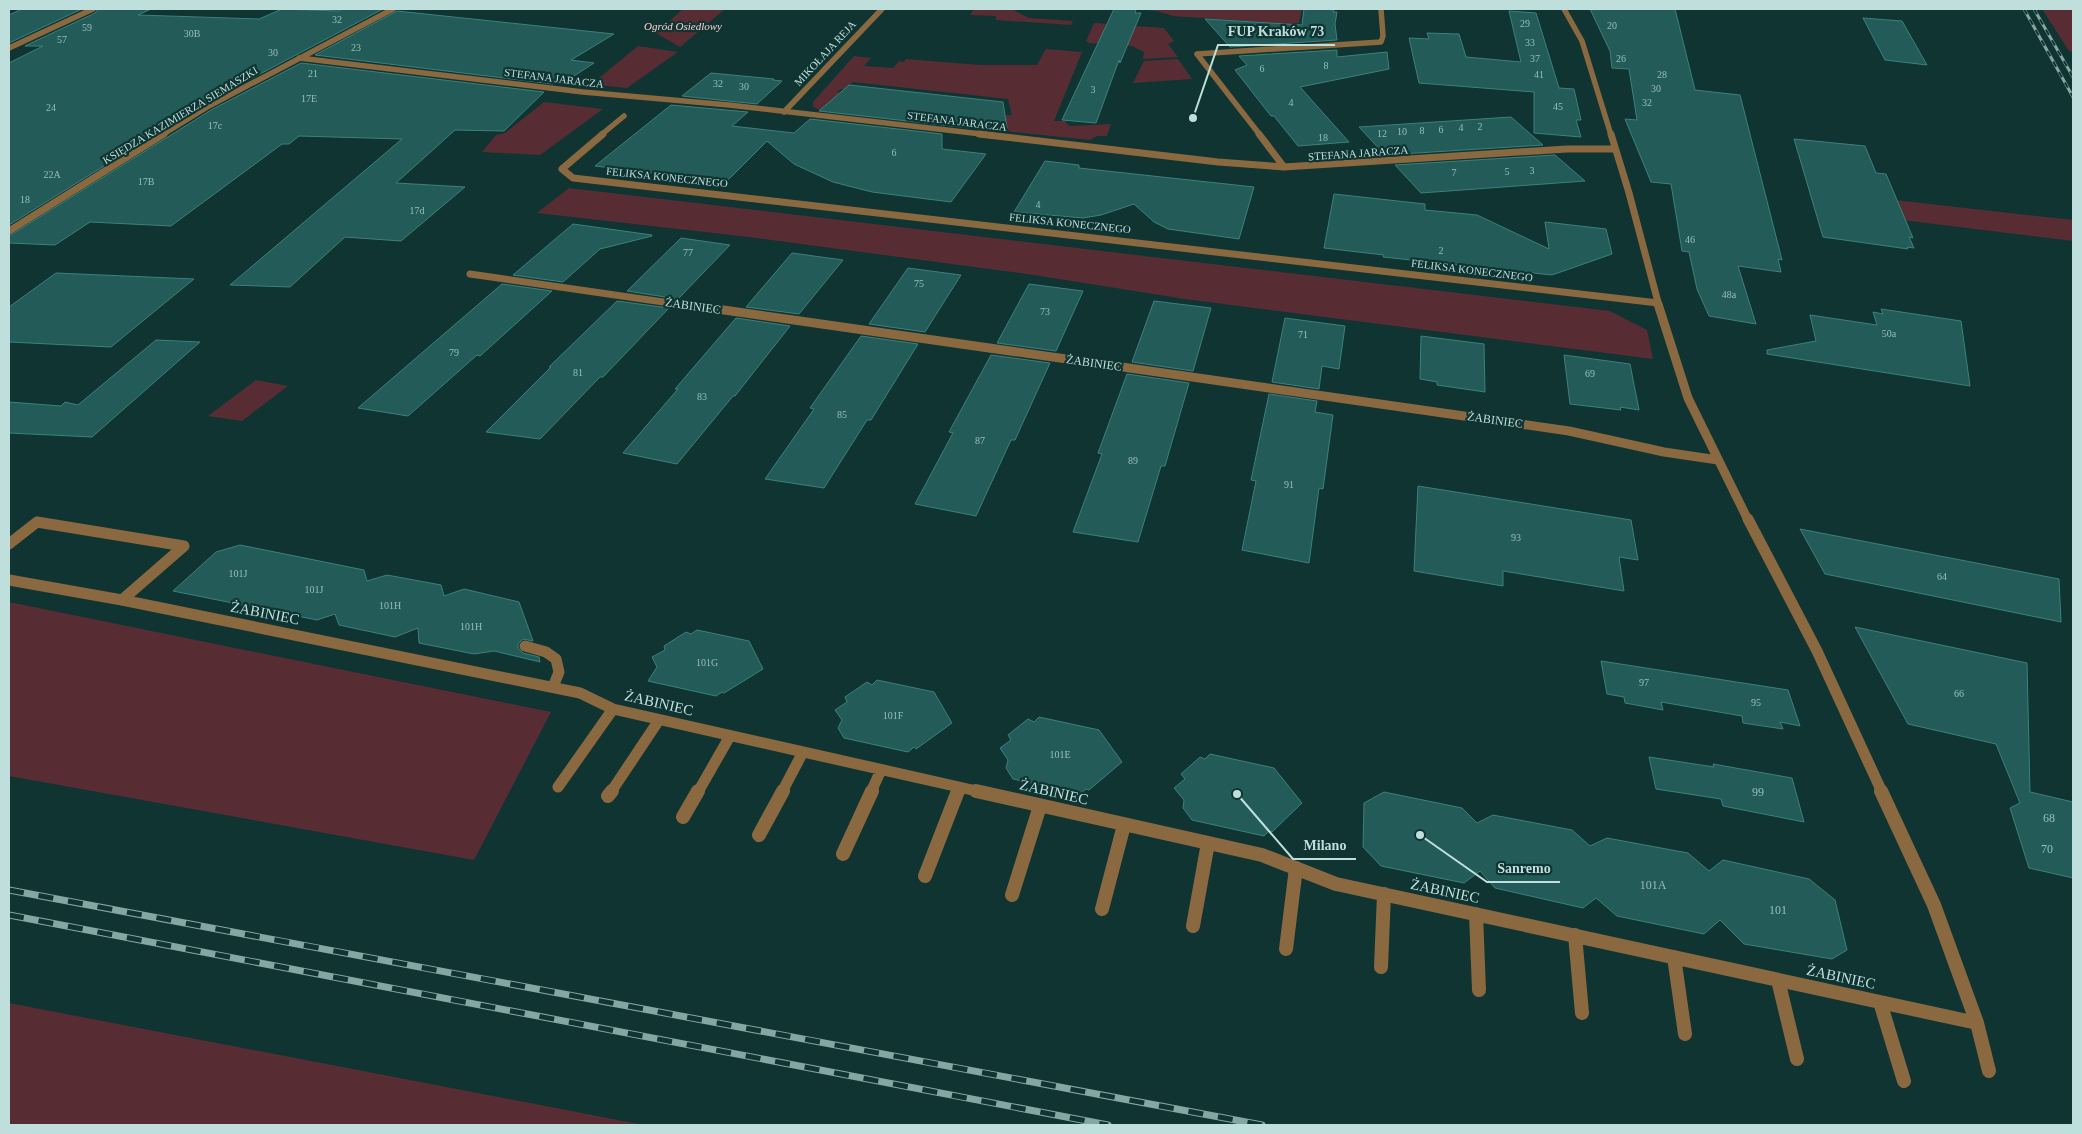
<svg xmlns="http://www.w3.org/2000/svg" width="2082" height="1134" font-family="'Times New Roman',serif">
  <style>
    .green { fill: #572d33 }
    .building { fill: #225b58; stroke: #3d817d }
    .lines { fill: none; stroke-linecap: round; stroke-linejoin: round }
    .minor-far4 { stroke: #8b6940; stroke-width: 5.5 }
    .minor-far3 { stroke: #8b6940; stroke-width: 7 }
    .minor-far2 { stroke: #8b6940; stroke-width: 9 }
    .minor-far1 { stroke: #8b6940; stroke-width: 11 }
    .minor { stroke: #8b6940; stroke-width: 14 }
    .rail-far1-casing { stroke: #85a7a4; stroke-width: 3 }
    .rail-casing { stroke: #85a7a4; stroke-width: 7 }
    .rail-far1 { stroke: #0f3432; stroke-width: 2; stroke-dasharray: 6; stroke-linecap: butt }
    .rail { stroke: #0f3432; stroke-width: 5; stroke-dasharray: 15; stroke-linecap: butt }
    .labels { text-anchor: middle; stroke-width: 4.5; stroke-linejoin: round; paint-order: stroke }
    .number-label { font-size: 10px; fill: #97bebb }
    .far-park-label { font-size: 11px; font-style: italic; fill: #facdd2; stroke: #0f3432 }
    .far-street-label { font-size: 11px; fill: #bedfdc; stroke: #0f3432 }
    .street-label { font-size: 12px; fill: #bedfdc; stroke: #0f3432 }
    .near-number-label { font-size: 12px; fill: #97bebb }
    .near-street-label { font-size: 15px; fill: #bedfdc; stroke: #0f3432 }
    .leader { fill: none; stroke: #bedfdc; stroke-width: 2 }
    .callout-dot { fill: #bedfdc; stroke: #0f3432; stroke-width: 2 }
    .callout-label { font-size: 14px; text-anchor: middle; font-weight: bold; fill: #bedfdc; stroke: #0f3432; stroke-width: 4.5; stroke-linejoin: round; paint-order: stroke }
  </style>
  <rect width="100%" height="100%" fill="#0f3432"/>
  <!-- green -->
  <path class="green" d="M683,9h42l-45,38 -24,-14z
    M974,9h42l-3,1 16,8 44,3 -2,4 -75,-5v-4l-26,-1z
    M1134,9h168l-3,14 -10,1 -116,-8 -16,-5z
    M2042,9h31v43l-4,-1z
    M1094,23l70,5 10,13 -6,3 10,13 -35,2 1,-7 -12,-6 -43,-3 -3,-2z
    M638,46l40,6 -51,36 -32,-3 4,-7z
    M1046,49l36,3 -28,69h11l4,5 42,-2 -4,12h-10l-7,4 -125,-13 25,-11 22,-1 -4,-16 -155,-17 -9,7h-3l-4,3 3,1 -20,17 -7,-3v-5l41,-46 17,2 -7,8 29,2 6,-7 5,1 2,-3 75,6h56z
    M1178,59l14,20 -59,4 11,-22z
    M544,102l59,7 -63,46 -58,-3 14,-17 9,-2z
    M569,188l1041,123 37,19 6,29 -468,-60 -151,-24 -285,-38 -212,-24z
    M1823,192l250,28v21l-244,-30z
    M256,380l32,6 -46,35 -34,-5z
    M9,602l542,110 -77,148 -465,-84z
    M9,1003l635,122h-635z"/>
  <!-- building -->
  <path class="building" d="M22,9h60l-73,34v-28z
    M98,9h53l-13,6 121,4 23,-10 56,2 4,-2h41l-176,93 -198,123v-162l34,-17h-18l70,-33z
    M1114,9h22l-1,4h6l-21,50 -1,-3 -23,63 -34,-3z
    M1304,9h30l-1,3h4l-2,12 2,16 -107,7 -25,-28 97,6z
    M1590,9h85l20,81 45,5 42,165 -4,-1 3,13 -43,-6 18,58 -47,-8 -12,-27 -8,-37 -7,-1 -11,-67 -20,-2 -26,-63 12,1 -8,-51 -17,-1 -2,-17z
    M397,11l217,23 -43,26 23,3 -31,20 -8,-1 -2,2 -238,-29z
    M1509,11l27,2 23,75 15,1 7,31h-5l5,17 -47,-4v-41l-115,-9 -10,-45 20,1 -2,-6 32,1 7,23 55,5z
    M1863,18l39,3 25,44 -42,-5z
    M1337,50v7l50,-5 2,17 -89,18 49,55 -51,4 -24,-30h-3l-36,-46 12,-5 -8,-9z
    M301,63l243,29 -40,39 -49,-1 -59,53 69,4 -64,54 -56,-4 -55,50 -60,-2 172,-146 -103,-3 -10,8h-7l-111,82 -81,-4 -35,23 -46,-2v-7l202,-126z
    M711,73l63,6 -1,1 9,1 -25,23 -75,-8z
    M849,85l154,17 4,26 -29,1 -159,-18z
    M671,105l77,7 -16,14 62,7 16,-14 132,15v15l44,5 -35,48 -79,-10 -39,-10 -39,-18 -27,-23 -41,41 -131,-16z
    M1511,117l32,28 -158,10 -26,-28z
    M1794,139l71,7 11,27 10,1 27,64 -4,-1 5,11 -7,-1 1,2 -85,-12z
    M1555,155l30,26 -164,12 -26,-28z
    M1045,161l34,4v3l175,19 -15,52 -71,-10 -14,-7 -20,-18 -33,11 -18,3 -69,-6z
    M1334,194l91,10v6l52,5 72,34 -4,-27 61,7 6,25 -60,21 -169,-18 1,-2 -60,-7z
    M573,224l79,11v1l-52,13 -37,33 -50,-7z
    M681,238l49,7 -52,54 -51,-8z
    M792,253l51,7 -44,54 -53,-7z
    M908,268l53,7 -36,57 -56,-8z
    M56,273l138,6 -83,68 -102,-5v-35z
    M502,284l50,7 -72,65 -3,-1 -69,61 -50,-8z
    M1029,284l54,7 -27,60 -59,-8z
    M617,301l52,7 -66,69h-3l-60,62 -54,-7 65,-65h-2z
    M1154,301l57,7 -18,63 -61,-9z
    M1881,309l80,12 9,65 -203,-32v-4l49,-9 -6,-26 67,10 -4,-13 10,2z
    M736,318l54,8 -55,70h-2l-56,68 -54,-11 55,-64h-3z
    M1285,318l60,8 -6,43 -17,-3 -3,23 -47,-7z
    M861,336l57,8 -47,76h-4l-43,68 -59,-9 49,-70 -4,-1z
    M1421,336l63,8 1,48 -48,-7v-3l-17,-3z
    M156,340l44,2 -108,95 -83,-4v-31l52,4 4,-4 13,3z
    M991,355l59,8 -35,77h-4l-35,76 -61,-12 38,-71 -4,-1z
    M1564,355l66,9 9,46 -19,-3 1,3 -51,-6z
    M1127,374l62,9 -24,83h-4l-23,76 -65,-10 29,-78 -4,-1z
    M1269,394l48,7 -2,11 18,3 -10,74 -4,-1 -10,75 -67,-13 14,-69 -5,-1z
    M1418,486l213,34 7,40 -19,-3 5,34 -121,-20v15l-89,-15z
    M1800,529l259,50 2,43 -236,-48z
    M240,545l124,25 3,11 20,-6 54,10 3,11 20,-7 55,13 14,39 -10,-2 -5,5v4l5,5 16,4 1,5 -46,-11 -20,3 -55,-11 -1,-15 -23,9 -56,-12 -4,-11 -18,6 -144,-29 43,-39z
    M1855,627l172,36 3,129 43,10v76l-44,-10 -19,-60 10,-5 -24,-59 -88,-20z
    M697,630l52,11 14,28 -39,24 -2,-1 -6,4 -68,-15 9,-14 -5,-10 13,-7 -1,-4 22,-14 5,2z
    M1601,661l187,29 12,36 -20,-4 3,7 -40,-6 -1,-7 -81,-14 2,8 -38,-7 -1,-6 -17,-3z
    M877,680l57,12 18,31 -36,26 -2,-2 -6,5 -64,-14 -6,-10 4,-8 -7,-10 12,-8 -2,-5 22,-15 5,3z
    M1039,717l60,13 23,32 -33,28 -3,-1 -6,5 -67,-15 -7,-11 2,-8 -8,-12 11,-8 -3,-5 20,-16 6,3z
    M1210,754l64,14 28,35 -30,29 -3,-1 -5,5 -72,-16 -9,-12 1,-8 -10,-12 11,-9 -4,-5 19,-17 5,2z
    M1649,757l65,10 -1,-3 79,14 12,44 -81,-16 -2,-7 -65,-10z
    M1384,792l78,16 15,15 16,-8 79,15 18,16 17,-8 81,15 21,18 14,-11 86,19 26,21 12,50 -15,9 -88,-15 -24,-24 -16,14 -87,-18 -21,-18 -13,10 -88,-20 -15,-17 -16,12 -83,-17 -18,-19 1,-44z"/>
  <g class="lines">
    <!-- minor-far4 -->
    <path class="minor-far4" d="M1564,9l18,32 29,94
      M9,48l84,-39
      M299,58l284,34 146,13 261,30
      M784,112l98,-103
      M162,135l47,-29 184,-97
      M601,135l23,-19
      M1260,135l-63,-81 184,-12 2,-6 -2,-27"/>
    <!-- minor-far3 -->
    <path class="minor-far3" d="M603,134l-41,35 11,9 1085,125
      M979,134l239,28 66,5 283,-18h47
      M1259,134l25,33
      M1611,134l18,59 30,113
      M9,231l155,-97
      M470,274l221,32"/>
    <!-- minor-far2 -->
    <path class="minor-far2" d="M682,304l887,127 95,21 54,8
      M1658,304l30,94 60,122"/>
    <!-- minor-far1 -->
    <path class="minor-far1" d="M1748,519l69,132 65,141
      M9,544l28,-22 147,24 -62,54
      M9,580l113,20 458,93 33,16 368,83
      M525,646l21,6 10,7 3,13 -6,15
      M558,787l55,-78
      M611,792l48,-72
      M698,792l32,-56
      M782,792l21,-40
      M871,792l10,-22
      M958,792l1,-4"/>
    <!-- minor -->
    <path class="minor" d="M976,791l286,64 74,29 641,139
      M1881,791l53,114 43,118 12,48
      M608,796l4,-5
      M683,817l15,-26
      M759,835l24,-44
      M843,854l29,-63
      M925,876l33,-85
      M1012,895l28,-89
      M1102,909l22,-84
      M1476,914l3,76
      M1193,926l15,-83
      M1575,935l7,78
      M1286,949l10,-81
      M1674,957l11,77
      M1381,967l3,-73
      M1778,980l19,79
      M1880,1002l24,79"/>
    <!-- rail-far1 casing -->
    <g class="rail-far1-casing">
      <path id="rail-far1" d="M2024,9l49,88
        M2034,9l39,68"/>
    </g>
    <!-- rail casing -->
    <g class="rail-casing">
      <path id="rail" d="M9,890l1253,235
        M9,915l1099,210"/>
    </g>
    <!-- rail-far1 -->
    <use href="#rail-far1" class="rail-far1"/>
    <!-- rail -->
    <use href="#rail" class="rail"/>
  </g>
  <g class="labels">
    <!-- number labels -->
    <g class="number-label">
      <text x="337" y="23">32</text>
      <text x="1525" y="27">29</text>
      <text x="1612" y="29">20</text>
      <text x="87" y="31">59</text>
      <text x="192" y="37">30B</text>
      <text x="62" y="43">57</text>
      <text x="1530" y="46">33</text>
      <text x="356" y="51">23</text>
      <text x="273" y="56">30</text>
      <text x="1535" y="62">37</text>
      <text x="1621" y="62">26</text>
      <text x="1326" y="69">8</text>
      <text x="1262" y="72">6</text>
      <text x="313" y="77">21</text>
      <text x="1539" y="78">41</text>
      <text x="1662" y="78">28</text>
      <text x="718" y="87">32</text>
      <text x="744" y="90">30</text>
      <text x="1656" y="92">30</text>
      <text x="1093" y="93">3</text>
      <text x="309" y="102">17E</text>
      <text x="1291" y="106">4</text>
      <text x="1647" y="106">32</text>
      <text x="1558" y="110">45</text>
      <text x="51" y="111">24</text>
      <text x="215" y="129">17c</text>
      <text x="1480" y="130">2</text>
      <text x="1461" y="131">4</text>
      <text x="1441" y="133">6</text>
      <text x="1422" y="134">8</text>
      <text x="1402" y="135">10</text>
      <text x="1382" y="137">12</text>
      <text x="1323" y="141">18</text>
      <text x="894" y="156">6</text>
      <text x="1532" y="174">3</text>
      <text x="1507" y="175">5</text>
      <text x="1454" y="176">7</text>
      <text x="52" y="178">22A</text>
      <text x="146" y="185">17B</text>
      <text x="25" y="203">18</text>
      <text x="1038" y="208">4</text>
      <text x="417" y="214">17d</text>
      <text x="1690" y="243">46</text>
      <text x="1441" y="254">2</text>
      <text x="688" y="256">77</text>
      <text x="919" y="287">75</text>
      <text x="1729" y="298">48a</text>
      <text x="1045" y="315">73</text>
      <text x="1889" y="337">50a</text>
      <text x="1303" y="338">71</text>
      <text x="454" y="356">79</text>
      <text x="578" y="376">81</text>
      <text x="1590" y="377">69</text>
      <text x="702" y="400">83</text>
      <text x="842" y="418">85</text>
      <text x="980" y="444">87</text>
      <text x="1133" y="464">89</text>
      <text x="1289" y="488">91</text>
      <text x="1516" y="541">93</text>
      <text x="238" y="577">101J</text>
      <text x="1942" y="580">64</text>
      <text x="314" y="593">101J</text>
      <text x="390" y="609">101H</text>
      <text x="471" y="630">101H</text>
      <text x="707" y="666">101G</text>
      <text x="1644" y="686">97</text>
      <text x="1959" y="697">66</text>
      <text x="1756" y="706">95</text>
      <text x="893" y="719">101F</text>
      <text x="1060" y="758">101E</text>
    </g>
    <!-- far-park labels -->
    <g class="far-park-label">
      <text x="683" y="30">Ogród Osiedlowy</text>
    </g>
    <!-- far-street labels -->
    <g class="far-street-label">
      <text transform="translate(825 53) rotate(-47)" y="4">MIKOŁAJA REJA</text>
      <text transform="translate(554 78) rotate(7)" y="4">STEFANA JARACZA</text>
      <text transform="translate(180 115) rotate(-31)" y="4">KSIĘDZA KAZIMIERZA SIEMASZKI</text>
      <text transform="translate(957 121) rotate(7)" y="4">STEFANA JARACZA</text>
      <text transform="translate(1358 153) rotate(-4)" y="4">STEFANA JARACZA</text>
      <text transform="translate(667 177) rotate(6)" y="4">FELIKSA KONECZNEGO</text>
      <text transform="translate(1070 223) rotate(6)" y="4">FELIKSA KONECZNEGO</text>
      <text transform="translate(1472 270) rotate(7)" y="4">FELIKSA KONECZNEGO</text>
    </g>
    <!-- street labels -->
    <g class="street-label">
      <text transform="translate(693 306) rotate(8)" y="4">ŻABINIEC</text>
      <text transform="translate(1094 363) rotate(8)" y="4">ŻABINIEC</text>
      <text transform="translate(1495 420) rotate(8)" y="4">ŻABINIEC</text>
    </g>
    <!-- near-number labels -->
    <g class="near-number-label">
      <text x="1758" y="796">99</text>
      <text x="2049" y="822">68</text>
      <text x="2047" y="853">70</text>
      <text x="1653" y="889">101A</text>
      <text x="1778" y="914">101</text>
    </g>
    <!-- near-street labels -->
    <g class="near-street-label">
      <text transform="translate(265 613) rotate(11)" y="5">ŻABINIEC</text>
      <text transform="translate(659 703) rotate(13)" y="5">ŻABINIEC</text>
      <text transform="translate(1054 792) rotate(13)" y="5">ŻABINIEC</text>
      <text transform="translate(1445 891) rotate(12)" y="5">ŻABINIEC</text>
      <text transform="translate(1841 977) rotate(12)" y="5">ŻABINIEC</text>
    </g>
  </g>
  <!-- callouts -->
  <path class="leader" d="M1193 118L1218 45H1335M1237 794L1293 859H1356M1420 835L1487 882H1560"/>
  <g class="callout-dot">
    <circle cx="1193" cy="118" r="5"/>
    <circle cx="1237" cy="794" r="5"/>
    <circle cx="1420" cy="835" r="5"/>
  </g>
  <g class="callout-label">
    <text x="1276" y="36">FUP Kraków 73</text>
    <text x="1325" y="850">Milano</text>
    <text x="1524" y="873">Sanremo</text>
  </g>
  <!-- border -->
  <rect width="2082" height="1134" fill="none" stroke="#bedfdc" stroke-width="20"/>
</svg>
